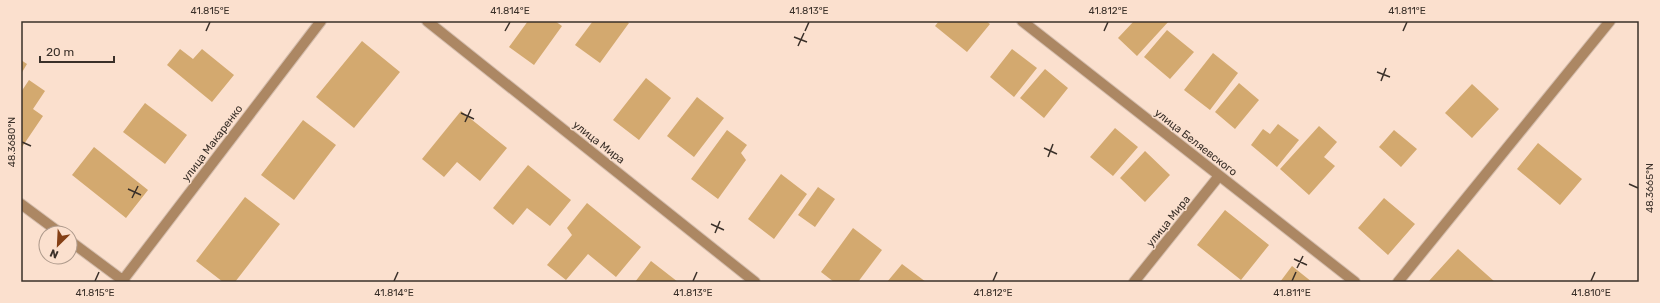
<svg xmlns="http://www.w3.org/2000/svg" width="1660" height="303" font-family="Rubik,sans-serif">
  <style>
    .building { fill: #d3a96f }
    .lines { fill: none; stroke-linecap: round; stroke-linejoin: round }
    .minor-casing { stroke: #d4bdad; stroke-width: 12 }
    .minor { stroke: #ac8763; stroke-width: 10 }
    .ticks { fill: none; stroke: #3a3029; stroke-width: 1.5 }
    .labels { text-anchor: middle; stroke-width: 3; stroke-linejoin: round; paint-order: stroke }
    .street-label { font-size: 11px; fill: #3a3029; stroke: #fbe0ce }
    .neatline { fill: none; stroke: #3a3029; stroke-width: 1.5 }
    .ticks-label { font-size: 10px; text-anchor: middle; fill: #3a3029 }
  </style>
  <rect width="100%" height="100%" fill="#fbe0ce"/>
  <!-- building -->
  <path class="building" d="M528,21h27l7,5 -28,39 -25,-18z
    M593,21h33l3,2 -29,40 -25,-18z
    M939,21h47l4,3 -23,28 -32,-26z
    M1134,21h35l-32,35 -19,-18z
    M1167,30l27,22 -24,27 -26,-22z
    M362,41l38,31 -46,56 -38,-31z
    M180,49l13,10 9,-10 32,26 -22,27 -45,-37z
    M1012,49l25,19 -23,29 -24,-20z
    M1213,53l25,20 -28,37 -26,-20z
    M21,60l6,4 -6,10z
    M1045,69l23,19 -24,30 -24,-20z
    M646,78l25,20 -32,42 -26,-20z
    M29,80l16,11 -12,18 10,7 -21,31 -1,-1v-54z
    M1239,83l20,17 -24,29 -20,-17z
    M1472,84l27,25 -27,29 -27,-25z
    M697,97l27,21 -30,39 -27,-21z
    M145,103l42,32 -22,29 -42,-32z
    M461,111l46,37 -27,33 -23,-19 -13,15 -22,-18z
    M303,120l33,25 -42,55 -33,-25z
    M1278,124l21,16 -22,27 -26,-22 12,-16 7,5z
    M1319,126l18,16 -13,15 11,9 -26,29 -29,-26z
    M1115,128l23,19 -25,29 -23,-19z
    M727,130l20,15 -6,8 5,7 -28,39 -27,-20z
    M1394,130l23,19 -16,18 -22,-20z
    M1538,143l44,36 -22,26 -43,-36z
    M94,147l54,43 -22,28 -54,-43z
    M1145,151l25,24 -25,27 -25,-24z
    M528,165l43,35 -21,26 -23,-18 -14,17 -20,-17z
    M781,174l26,20 -33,45 -26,-20z
    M818,187l17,12 -20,28 -17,-12z
    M245,197l35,27 -45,58h-12l-27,-21z
    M1384,198l31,26 -27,31 -30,-27z
    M587,203l54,44 -25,30 -28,-23 -22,26 -19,-15 25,-30 -5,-7z
    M1225,210l44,35 -28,35 -44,-35z
    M853,228l29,22 -24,32h-24l-13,-10z
    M1458,249l37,33h-67z
    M651,261l27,21h-43z
    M902,264l24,18h-39z
    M1292,266l20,16h-32z"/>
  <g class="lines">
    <!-- minor casing -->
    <g class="minor-casing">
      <path id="minor" d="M427,21l328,261
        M1022,21l333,261
        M21,204l39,29
        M70,241l55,41
        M123,280l198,-259
        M1134,282l85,-106
        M1398,282l212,-261"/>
    </g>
    <!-- minor -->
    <use href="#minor" class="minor"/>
  </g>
  <!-- ticks -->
  <path class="ticks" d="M206,31l4,-9M505,31l5,-9M805,31l4,-9M1104,31l4,-9M1403,31l4,-9M794,37l13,5M798,46l6,-13M1377,72l13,5M1381,81l5,-13M461,113l13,6M465,122l6,-13M22,142l9,4M1044,148l13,6M1048,157l5,-13M1629,184l9,4M128,189l13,6M132,198l6,-12M711,224l13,6M715,233l5,-12M1294,259l13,6M1297,268l6,-12M95,281l4,-9M394,281l4,-9M693,281l4,-9M993,281l4,-9M1292,281l4,-9M1591,281l4,-9"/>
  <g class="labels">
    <!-- street labels -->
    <g class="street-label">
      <text transform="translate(599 142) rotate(38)" y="4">улица Мира</text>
      <text transform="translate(1196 142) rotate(38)" y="4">улица Беляевского</text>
      <text transform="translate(212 143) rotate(-53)" y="4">улица Макаренко</text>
      <text transform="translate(1168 221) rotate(-51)" y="4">улица Мира</text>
    </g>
  </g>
  <!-- border -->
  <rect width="1660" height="303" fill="none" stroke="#fbe0ce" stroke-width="44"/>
  <!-- north arrow -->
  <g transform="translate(58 245) rotate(204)"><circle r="19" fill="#fbe0ce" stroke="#ae9a8c"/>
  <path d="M0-3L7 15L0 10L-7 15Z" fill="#854016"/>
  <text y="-6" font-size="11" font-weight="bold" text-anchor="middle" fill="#3a3029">N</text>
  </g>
  <!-- scale -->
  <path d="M40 56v6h74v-6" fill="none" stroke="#3a3029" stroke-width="2"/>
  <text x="46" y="56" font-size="12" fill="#3a3029" stroke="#fbe0ce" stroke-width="3" paint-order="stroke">20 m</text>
  <rect x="22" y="22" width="1616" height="259" class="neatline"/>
  <g class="ticks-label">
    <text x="210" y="14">41.815°E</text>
    <text x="510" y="14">41.814°E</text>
    <text x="809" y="14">41.813°E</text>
    <text x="1108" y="14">41.812°E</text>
    <text x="1407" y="14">41.811°E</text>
    <text transform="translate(11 142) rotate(-90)" y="4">48.3680°N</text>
    <text transform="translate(1649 188) rotate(-90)" y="4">48.3665°N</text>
    <text x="95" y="296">41.815°E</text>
    <text x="394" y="296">41.814°E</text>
    <text x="693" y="296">41.813°E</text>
    <text x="993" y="296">41.812°E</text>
    <text x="1292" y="296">41.811°E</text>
    <text x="1591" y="296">41.810°E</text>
  </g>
</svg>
